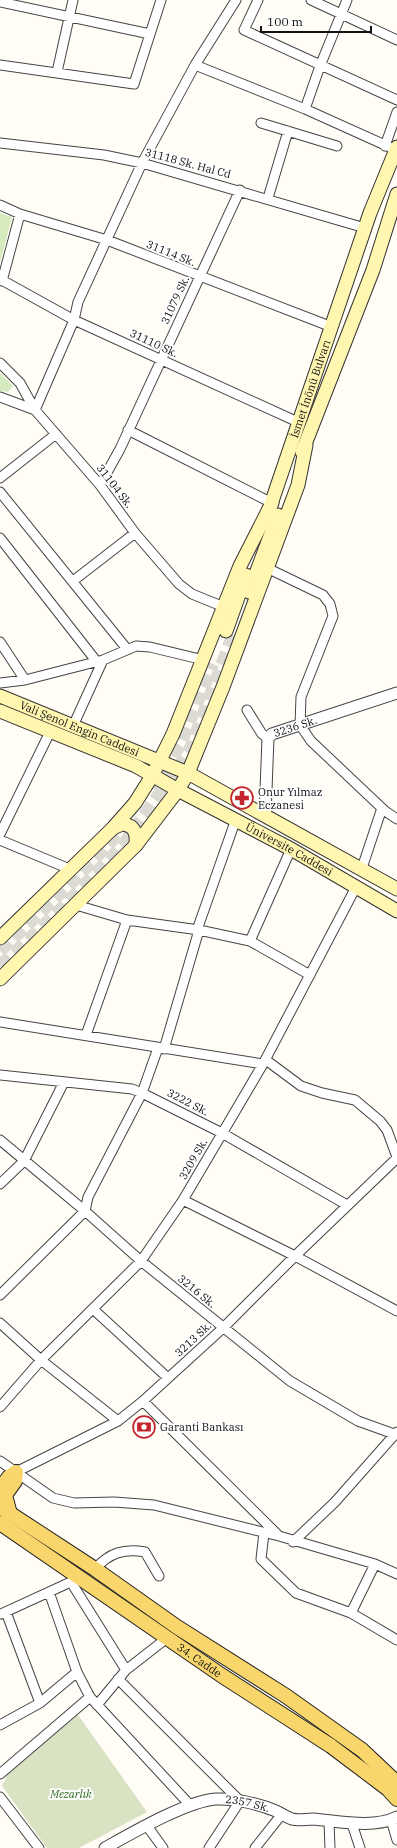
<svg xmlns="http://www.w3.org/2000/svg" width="397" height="1848" font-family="'IBM Plex Serif',serif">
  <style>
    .green { fill: #d5ebbd }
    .cemetery { fill: #d9e3c4 }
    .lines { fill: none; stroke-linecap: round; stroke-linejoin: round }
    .secondary-tunnel { stroke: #dbdad3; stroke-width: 13; stroke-dasharray: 13 6; stroke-linecap: butt }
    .minor-casing { stroke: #444; stroke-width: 11 }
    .tertiary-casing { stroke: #444; stroke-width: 13 }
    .secondary-casing { stroke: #333; stroke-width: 15 }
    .primary-casing { stroke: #222; stroke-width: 16 }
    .minor { stroke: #fff; stroke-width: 9 }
    .tertiary { stroke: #fff; stroke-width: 11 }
    .secondary { stroke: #fff6b0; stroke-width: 13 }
    .primary { stroke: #f9d66b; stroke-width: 14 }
    .labels { text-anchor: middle; stroke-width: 4; stroke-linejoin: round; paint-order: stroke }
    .street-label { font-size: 11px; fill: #111; stroke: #fff }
    .poi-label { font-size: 11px; fill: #111; stroke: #fff; text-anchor: start }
    .park-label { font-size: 11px; font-style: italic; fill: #2f6b1f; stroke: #fff }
  </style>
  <rect width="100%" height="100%" fill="#fffdf5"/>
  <!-- green -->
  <path class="green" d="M0,213l12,4 -12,46z
    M0,373l13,13 -5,6 -8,-1z"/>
  <!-- cemetery -->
  <path class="cemetery" d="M78,1715l69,97 -68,36h-32l-45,-62 7,-15z"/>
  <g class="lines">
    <!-- secondary-tunnel -->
    <path class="secondary-tunnel" d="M152,788l28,-43 33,-81
      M0,951l74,-71 55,-57
      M0,966l61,-57 63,-65 65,-92 44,-117"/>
    <!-- minor casing -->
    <g class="minor-casing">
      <path id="minor" d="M258,0l-14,30 153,70
        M311,0l86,40
        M0,2l150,32
        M0,65l134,19 27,-84
        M195,65l110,44 91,41
        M57,72l16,-72
        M305,109l15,-43 27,-66
        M261,123l76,23
        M0,143l104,12 38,8 223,65
        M385,146l12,-34
        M268,198l20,-67
        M0,205l20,9 87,26 225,87
        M0,279l74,41 226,103
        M2,281l18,-67
        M0,363l20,20 15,27 65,75 35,48 44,51 13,10 32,13
        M0,397l35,13
        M35,410l39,-90 4,-18 64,-139 53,-98 41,-65
        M128,430l144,73
        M0,478l56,-44
        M100,485l20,-36 120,-259
        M0,492l127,157
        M0,538l97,124
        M267,568l56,27 7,9 3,12 -32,81 -1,28 11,16 74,70 12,8
        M73,581l62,-48
        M0,642l25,38
        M0,683l25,-3 78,-20 33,-14 14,1 54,13
        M247,710l15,24 6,4
        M73,726l30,-66
        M0,834l50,-102
        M0,840l72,30
        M362,868l20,-60
        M76,905l51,15 72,10 51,11 60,34
        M197,930l39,-111
        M250,941l41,-92
        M0,1022l263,42
        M86,1035l41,-115
        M164,1049l35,-119
        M266,1060l35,26 21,7 33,7 25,21 7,9 10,27
        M0,1075l132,14 10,4 80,40 125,72
        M0,1140l85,71 56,50 149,120 68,40 39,14
        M0,1184l24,-23 40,-79
        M183,1200l112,56 102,55
        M0,1295l85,-84 3,-14 54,-104 16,-45
        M93,1309l75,69
        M0,1323l41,37 77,61
        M143,1401l136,135 96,28 22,10
        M0,1407l41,-47 100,-99 42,-61 80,-136 93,-177
        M0,1461l53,37 21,5 40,-1 40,3 125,31
        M16,1472l102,-51 25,-20 80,-73 72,-72 102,-98
        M264,1533l-3,26 35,34 55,20 24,-49
        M293,1542l42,-40 62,-70
        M95,1569c14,-16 29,-21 50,-17l14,24
        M71,1582l55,88
        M49,1592l28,80 13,25 100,108
        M6,1612l34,91
        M351,1613l46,27
        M1,1614l74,-34
        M118,1679l122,122 -31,47
        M97,1705l29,-35 41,-32
        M0,1725l40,-22 37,-31
        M0,1774l90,-77
        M0,1797l39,51
        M391,1820l6,20
        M329,1822l1,26
        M352,1824l8,24
        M147,1826l16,22
        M255,1848l27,-34"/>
    </g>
    <!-- tertiary casing -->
    <g class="tertiary-casing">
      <g id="tertiary">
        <path id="s1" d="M265,816l3,-78 4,-4 125,-41"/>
        <path id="s2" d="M105,1848c27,-15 82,-47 111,-49 18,-1 43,5 60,12 5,2 10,6 16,8 6,2 14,0 21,0 25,2 61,10 84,-2"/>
      </g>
    </g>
    <!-- secondary casing -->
    <g class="secondary-casing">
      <g id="secondary">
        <path d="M302,452l71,-182 24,-76"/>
        <path id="s3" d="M269,510l101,-297 27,-66"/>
        <path d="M249,592l29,-77"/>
        <path d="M226,631l20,-56"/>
        <path id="s4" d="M0,696l188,77 209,116"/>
        <path id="s5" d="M0,711l136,55 42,24 113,59 106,62"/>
        <path d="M113,828l9,-4c13,1 15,10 14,21"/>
        <path d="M0,938l113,-110 22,-25 17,-27 21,-42 67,-168 32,-63"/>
        <path d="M0,979l136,-134 42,-55 10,-17 35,-86 75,-202 8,-40"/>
      </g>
    </g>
    <!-- primary casing -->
    <g class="primary-casing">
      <g id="primary">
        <path d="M0,1489l9,-12 7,-5 -1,9 -10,14 5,19"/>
        <path d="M0,1507l95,62 82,58 109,69 76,54 35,33"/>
        <path id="s6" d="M0,1523l221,152 110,71 57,43 9,10"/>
      </g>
    </g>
    <!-- minor -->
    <use href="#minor" class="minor"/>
    <!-- tertiary -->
    <use href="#tertiary" class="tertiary"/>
    <!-- secondary -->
    <use href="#secondary" class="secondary"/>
    <!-- primary -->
    <use href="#primary" class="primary"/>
  </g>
  <!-- icons -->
  <defs>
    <g id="pharmacy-ring" transform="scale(1.15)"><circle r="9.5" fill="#fff" stroke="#c4262e" stroke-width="1.5"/><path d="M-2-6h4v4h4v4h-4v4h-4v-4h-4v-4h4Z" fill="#c4262e"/></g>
    <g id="bank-ring" transform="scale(1.15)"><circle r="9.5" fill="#fff" stroke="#c4262e" stroke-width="1.5"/><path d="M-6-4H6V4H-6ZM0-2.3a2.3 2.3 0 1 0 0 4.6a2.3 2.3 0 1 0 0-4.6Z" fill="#c4262e"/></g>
  </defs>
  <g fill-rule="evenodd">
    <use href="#pharmacy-ring" x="242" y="798"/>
    <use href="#bank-ring" x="144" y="1427"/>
  </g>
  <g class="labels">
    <!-- street labels -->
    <g class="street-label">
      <text transform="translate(188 163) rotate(15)" y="4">31118 Sk. Hal Cd</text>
      <text transform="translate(171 253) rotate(22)" y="4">31114 Sk.</text>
      <text transform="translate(175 300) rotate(-65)" y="4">31079 Sk.</text>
      <text transform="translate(154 343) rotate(25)" y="4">31110 Sk.</text>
      <text dy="4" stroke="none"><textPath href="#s3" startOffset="128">İsmet İnönü Bulvarı</textPath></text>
      <text transform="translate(115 486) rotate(52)" y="4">31104 Sk.</text>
      <text dy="4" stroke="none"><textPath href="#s1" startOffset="108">3236 Sk.</textPath></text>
      <text dy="4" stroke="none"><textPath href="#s4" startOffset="86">Vali Şenol Engin Caddesi</textPath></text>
      <text dy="4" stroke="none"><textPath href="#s5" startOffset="321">Üniversite Caddesi</textPath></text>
      <text transform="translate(188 1102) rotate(27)" y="4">3222 Sk.</text>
      <text transform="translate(193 1159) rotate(-60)" y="4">3209 Sk.</text>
      <text transform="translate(197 1291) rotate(39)" y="4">3216 Sk.</text>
      <text transform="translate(193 1339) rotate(-43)" y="4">3213 Sk.</text>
      <text dy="4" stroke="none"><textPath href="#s6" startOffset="242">34. Cadde</textPath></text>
      <text dy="4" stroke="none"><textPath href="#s2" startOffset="154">2357 Sk.</textPath></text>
    </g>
    <!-- poi labels -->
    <g class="poi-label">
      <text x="258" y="796">Onur Yılmaz<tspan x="258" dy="13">Eczanesi</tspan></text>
      <text x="160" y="1431">Garanti Bankası</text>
    </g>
    <!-- park labels -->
    <g class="park-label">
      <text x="71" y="1798">Mezarlık</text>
    </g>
  </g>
  <!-- scale -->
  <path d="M261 26v6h110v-6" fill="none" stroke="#111111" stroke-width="2"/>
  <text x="267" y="26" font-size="12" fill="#111111" stroke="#ffffff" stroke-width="3" paint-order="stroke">100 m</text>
</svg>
